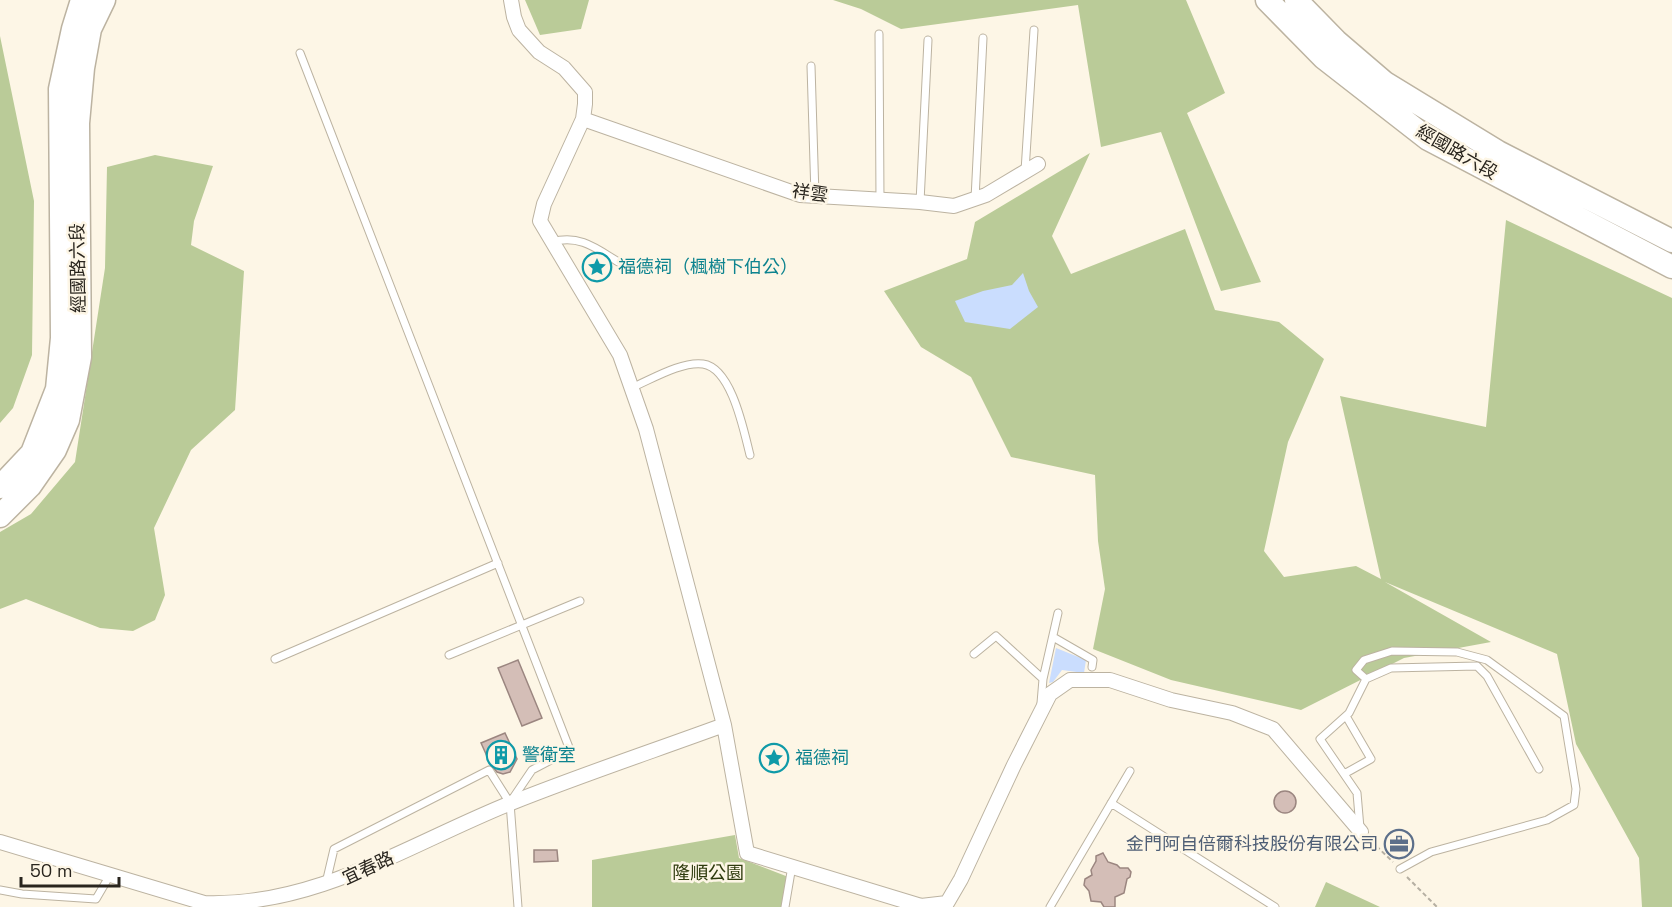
<svg xmlns="http://www.w3.org/2000/svg" width="1672" height="907" font-family="'Space Grotesk','Noto Sans TC',sans-serif">
  <style>
    .green { fill: #bacb98 }
    .water { fill: #caddfe }
    .building { fill: #d4beb7; stroke: #9b8680; stroke-width: 1.5 }
    .lines { fill: none; stroke-linecap: round; stroke-linejoin: round }
    .service-casing { stroke: #bcb3a1; stroke-width: 9 }
    .minor-casing { stroke: #bcb3a1; stroke-width: 16 }
    .primary-casing { stroke: #bcb3a1; stroke-width: 25 }
    .path { stroke: #b5afa2; stroke-width: 2; stroke-dasharray: 4.5 3; stroke-linecap: butt }
    .service { stroke: #fff; stroke-width: 7 }
    .minor { stroke: #fff; stroke-width: 14 }
    .primary { stroke: #fff; stroke-width: 22 }
    .labels { text-anchor: middle; stroke-width: 5; stroke-linejoin: round; paint-order: stroke }
    .street-label { font-size: 18px; fill: #29251e; stroke: #fdf6e6 }
    .culture-label { font-size: 18px; fill: #0d838f; stroke: #fdf6e6; text-anchor: start }
    .service-label { font-size: 18px; fill: #4e5e75; stroke: #fdf6e6; text-anchor: end }
    .park-label { font-size: 18px; fill: #2f3b0e; stroke: #fdf6e6 }
  </style>
  <rect width="100%" height="100%" fill="#fdf6e6"/>
  <!-- green -->
  <path class="green" d="M525,0h64l-8,29 -41,6z
    M833,0h353l39,93 -38,20 74,169 -40,9 -60,-159 -60,15 -23,-142 -177,24 -40,-20z
    M0,36l34,165 -2,154 -19,53 -13,15z
    M1090,153l-38,83 19,38 114,-45 30,81 64,12 45,37 -36,83 -24,109 20,26 72,-11 25,13 -41,-183 146,31 20,-207 166,78v609h-30l-3,-49 -63,-114 -19,-90 -172,-72 106,60 -87,16 -103,52 -130,-30 -78,-31 12,-60 -7,-48 -3,-66 -84,-18 -40,-80 -50,-30 -37,-56 83,-32 8,-37z
    M155,155l58,11 -19,55 -3,24 53,26 -9,139 -44,40 -37,78 11,67 -10,25 -22,11 -33,-3 -74,-29 -26,10v-77l31,-18 44,-52 30,-194 2,-101z
    M735,835l4,23 52,20 -5,29h-194v-47z
    M1326,882l54,25h-65z"/>
  <!-- water -->
  <path class="water" d="M1023,273l6,18 9,16 -28,22 -45,-7 -10,-21 28,-10 29,-6z
    M1056,648l30,12 -2,13 -22,-3 -9,12 -4,1z"/>
  <!-- building -->
  <path class="building" d="M518,660l24,58 -20,8 -24,-58z
    M505,733l12,26 -7,13 -7,2 -6,-2 -6,-7 -10,-22z
    M1274 802a11 11 0 1 1 22 0a11 11 0 1 1-22 0Z
    M534,850h23l1,11 -24,1z
    M1103,853l5,9 9,3 3,3h8l3,4 -1,5 -3,2 -3,14 -9,4v10h-11l-3,-5 -10,-1 -2,-10 -5,-6 1,-6 7,-4 -1,-5 5,-9v-5z"/>
  <g class="lines">
    <!-- service casing -->
    <g class="service-casing">
      <path id="service" d="M879,34l1,166
        M300,53l270,697 -38,20 -21,31
        M811,66l4,130
        M1025,171l9,-141
        M975,199l8,-161
        M920,202l8,-162
        M552,242c28,-8 45,7 68,21
        M633,387c19,-8 49,-26 70,-23 29,4 41,68 47,91
        M1053,637l40,23 -1,7
        M974,654l22,-18 47,43 -2,24
        M449,655l131,-54
        M275,659l223,-96
        M1043,679l15,-66
        M1366,679l-10,-9 8,-10 28,-9 65,1 30,8 77,56 12,73 -2,16 -27,15 -116,32 -31,17
        M1344,774l27,-15 -25,-43
        M1111,803l164,104
        M1360,828l-3,-35 -37,-54 29,-26 17,-34 25,-11 86,-2 10,10 52,93
        M326,883l8,-34 155,-79 21,33 8,104
        M0,890l22,4 74,5 14,-24
        M785,907l7,-41
        M1050,907l80,-136"/>
    </g>
    <!-- minor casing -->
    <g class="minor-casing">
      <path id="minor" d="M511,0l3,17 5,13 20,22 25,16 21,24v12l-2,15 -39,85 -4,17 80,134 26,74 78,296 23,128 174,53 26,-3 14,-24 53,-114 36,-71 20,-14h40l61,20 61,13 41,16 88,103
        M583,119l217,76 120,7 34,4 32,-11 52,-31
        M0,842l204,61c112,4 207,-60 307,-100 70,-28 142,-52 213,-78"/>
    </g>
    <!-- primary casing -->
    <g class="primary-casing">
      <path id="primary" d="M1267,0l57,58 104,81 244,128
        M1296,0l40,41 49,42 113,69 174,89
        M0,487l32,-34 25,-64 5,-51 -2,-249 13,-60 9,-29
        M0,516l30,-30 25,-36 13,-30 12,-63 -2,-234 5,-55 7,-39 14,-29"/>
    </g>
    <!-- path -->
    <path class="path" d="M1371,841l22,21
      M1407,877l30,30"/>
    <!-- service -->
    <use href="#service" class="service"/>
    <!-- minor -->
    <use href="#minor" class="minor"/>
    <!-- primary -->
    <use href="#primary" class="primary"/>
  </g>
  <!-- icons -->
  <defs>
    <g id="sight-ring" transform="scale(1.5)"><circle r="9.5" fill="#fdf6e6" stroke="#0f9aa8" stroke-width="1.5"/><path d="M0-6L1.8-2.2L6-1.7L2.9 1.2L3.7 5.4L0 3.3L-3.7 5.4L-2.9 1.2L-6-1.7L-1.8-2.2Z" fill="#0f9aa8"/></g>
    <g id="building-ring" transform="scale(1.5)"><circle r="9.5" fill="#fdf6e6" stroke="#0f9aa8" stroke-width="1.5"/><path d="M-4-6H4V6H1V3H-1V6H-4ZM-2.5-4.3h1.7v1.8h-1.7ZM.8-4.3h1.7v1.8H.8ZM-2.5-1h1.7V.8h-1.7ZM.8-1h1.7V.8H.8Z" fill="#0f9aa8"/></g>
    <g id="office-ring" transform="scale(1.5)"><circle r="9.5" fill="#fdf6e6" stroke="#5c6f8a" stroke-width="1.5"/><path d="M-6-3h4V-5.5h4V-3h4V5H-6ZM-1-4.5V-3h2v-1.5ZM-6 0V1H6V0Z" fill="#5c6f8a"/></g>
  </defs>
  <g fill-rule="evenodd">
    <use href="#sight-ring" x="597" y="267"/>
    <use href="#building-ring" x="501" y="755"/>
    <use href="#sight-ring" x="774" y="758"/>
    <use href="#office-ring" x="1399" y="844"/>
  </g>
  <g class="labels">
    <!-- street labels -->
    <g class="street-label">
      <text transform="translate(1457 152) rotate(30)" y="6">經國路六段</text>
      <text transform="translate(810 193) rotate(8)" y="6">祥雲</text>
      <text transform="translate(78 268) rotate(-91)" y="6">經國路六段</text>
      <text transform="translate(368 868) rotate(-25)" y="6">宜春路</text>
    </g>
    <!-- culture labels -->
    <g class="culture-label">
      <text x="618" y="273">福德祠（楓樹下伯公）</text>
      <text x="522" y="761">警衛室</text>
      <text x="795" y="764">福德祠</text>
    </g>
    <!-- service labels -->
    <g class="service-label">
      <text x="1378" y="850">金門阿自倍爾科技股份有限公司</text>
    </g>
    <!-- park labels -->
    <g class="park-label">
      <text x="708" y="879">隆順公園</text>
    </g>
  </g>
  <!-- scale -->
  <path d="M21 877v9h98v-9" fill="none" stroke="#29251e" stroke-width="3"/>
  <text x="30" y="877" font-size="18" fill="#29251e" stroke="#fdf6e6" stroke-width="4.5" paint-order="stroke">50 m</text>
</svg>
